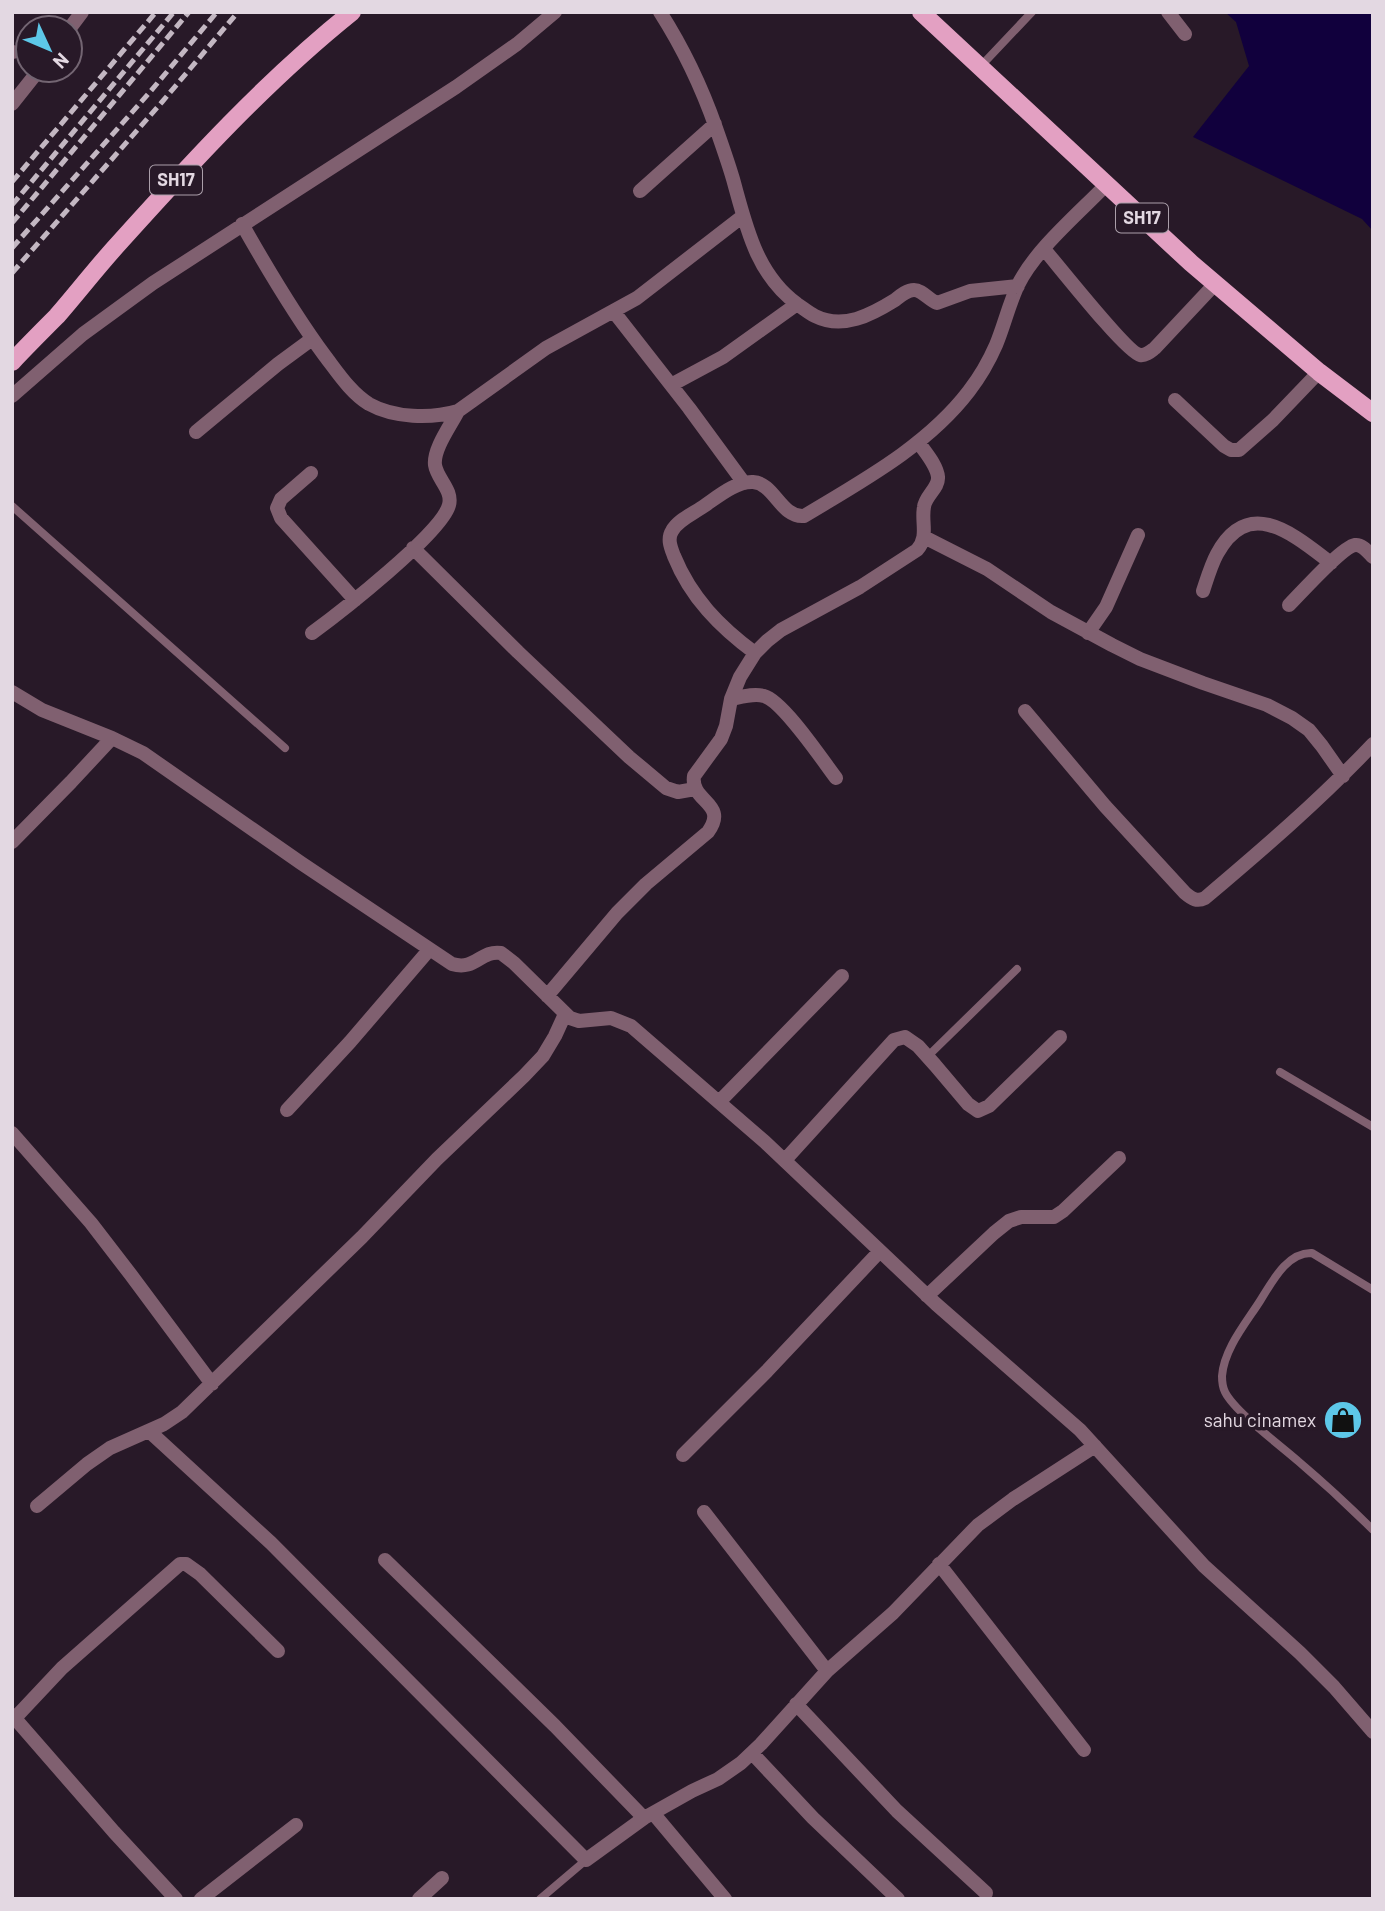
<svg xmlns="http://www.w3.org/2000/svg" width="1385" height="1911" font-family="Barlow,sans-serif">
  <style>
    .water { fill: #11003d }
    .lines { fill: none; stroke-linecap: round; stroke-linejoin: round }
    .service { stroke: #806070; stroke-width: 8 }
    .minor { stroke: #806070; stroke-width: 14 }
    .primary { stroke: #e3a0c2; stroke-width: 18 }
    .rail { stroke: #c3b7c2; stroke-width: 5; stroke-dasharray: 10 5; stroke-linecap: butt }
    .labels { text-anchor: middle; stroke-width: 7; stroke-linejoin: round; paint-order: stroke }
    .shield { fill: #281928; stroke: #ab9faa; stroke-width: 2 }
    .shield-label { font-size: 18px; font-weight: bold; fill: #e3d8e2 }
    .poi-label { font-size: 19px; fill: #e3d8e2; stroke: #281928; text-anchor: end }
  </style>
  <rect width="100%" height="100%" fill="#281928"/>
  <!-- water -->
  <path class="water" d="M1225,12h148v219l-11,-12 -169,-82 56,-71 -13,-44z"/>
  <g class="lines">
    <!-- service -->
    <path class="service" d="M979,68l53,-56
      M12,506l273,242
      M927,1057l90,-88
      M1280,1072l93,55
      M1373,1290l-61,-37c-25,-1 -40,29 -52,48 -14,22 -36,48 -38,75 0,5 1,12 3,16 10,20 55,53 73,69 26,22 51,45 75,69
      M540,1899l46,-39"/>
    <!-- minor -->
    <path class="minor" d="M660,12c23,36 42,76 56,116 6,17 12,34 17,51 13,47 23,95 64,125 6,4 12,9 18,12 28,14 56,-1 80,-16 5,-4 12,-10 19,-10 8,0 15,10 23,13l33,-12 48,-5
      M1168,12l17,22
      M70,28l12,-16
      M12,52h1
      M12,104l27,-34
      M640,191l75,-67
      M242,224c26,46 52,90 83,132 13,17 26,37 44,48 25,14 62,15 89,7l88,-63 91,-50 106,-82
      M1044,249c13,15 83,104 96,106 6,1 11,-4 15,-7l60,-64
      M614,312l75,96 55,75
      M671,385l52,-28 74,-53
      M12,396l71,-62 70,-51 303,-196 61,-43 38,-32
      M1175,400l49,46 7,4h8l34,-30 46,-48
      M196,432l82,-68 34,-25
      M311,473l-30,26 -4,9 4,10 74,82
      M924,537l63,32 64,43 61,33 28,14 63,24 64,22 25,13 17,12 13,16 21,30
      M413,548l105,104 111,105 37,31 12,4 17,-3
      M1203,591c4,-12 8,-26 14,-37 32,-59 77,-19 114,9
      M1289,605c11,-11 53,-58 66,-60 7,-1 13,7 18,12
      M312,633c26,-19 130,-100 137,-128 4,-15 -12,-26 -14,-40 -2,-16 16,-40 23,-54
      M1088,633l18,-26 32,-72
      M755,653c-35,-26 -64,-55 -81,-97 -3,-8 -7,-17 -2,-25 5,-10 20,-17 29,-23 14,-9 34,-27 52,-26 21,1 28,36 51,34 58,-35 123,-70 165,-125 10,-13 20,-30 27,-46 8,-19 13,-41 22,-60 17,-35 60,-71 88,-100
      M12,692l30,18 70,28 31,15 158,110 151,101c24,7 28,-14 49,-11l13,10 56,55 9,3 32,-3 20,8 134,116 171,162 144,126 124,136 96,87 34,34 39,45
      M731,699c10,-2 23,-6 33,-3 19,5 59,65 72,82
      M1025,711l80,95 80,87c7,6 12,9 20,5 59,-50 115,-98 168,-154
      M12,842l59,-60 41,-44
      M547,996l70,-83 29,-29 62,-52c21,-29 -18,-30 -14,-56l27,-37 5,-13 5,-27 9,-22 15,-24 12,-12 14,-11 79,-43 57,-37c12,-13 4,-28 7,-43 1,-11 15,-19 14,-30 -1,-12 -13,-25 -19,-34
      M720,1101l122,-125
      M287,1110l63,-68 79,-92
      M12,1133l79,90 40,52 81,109
      M785,1160l109,-120 11,-3 13,9 17,19 33,39 10,7 11,-5 71,-69
      M927,1296l67,-63 15,-12 12,-4h33l9,-6 56,-53
      M149,1431l122,112 315,317 58,-42 48,-27 26,-12 23,-16 20,-19 66,-73 66,-58 85,-88 35,-26 82,-53
      M683,1455l84,-84 113,-120
      M37,1506l50,-42 23,-16 54,-24 18,-12 180,-175 75,-78 87,-83 19,-20 12,-20 10,-22
      M704,1512l123,159
      M385,1560l170,166 89,92
      M939,1564l145,186
      M796,1704l101,107 89,82
      M12,1715l102,117 62,67
      M15,1718l47,-50 118,-104h6l14,10 78,77
      M752,1753l61,65 85,81
      M653,1813l72,86
      M201,1899l95,-74
      M419,1899l23,-21"/>
    <!-- primary -->
    <path class="primary" d="M921,12l270,251 128,109 54,41
      M12,362c15,-16 30,-31 45,-46 21,-24 40,-49 62,-73 73,-81 147,-162 233,-231"/>
    <!-- rail -->
    <path class="rail" d="M12,182l144,-170
      M12,205l162,-193
      M12,223l177,-211
      M12,248l138,-156 67,-80
      M12,273l150,-171 76,-90"/>
  </g>
  <!-- icons -->
  <defs>
    <g id="shop-disc" transform="scale(2.0125)"><circle r="9.5" fill="#5dc7e8" stroke="#281928"/><path d="M-5-2.5h2.3a2.7 3.5 0 0 1 5.4 0H5L5.5 6h-11ZM-1.5-2.5h3a1.5 2.3 0 0 0-3 0Z" fill="#111"/></g>
  </defs>
  <g fill-rule="evenodd">
    <use href="#shop-disc" x="1343" y="1420"/>
  </g>
  <g class="labels">
    <!-- shield labels -->
    <g class="shield">
      <rect x="150" y="165.5" width="52" height="29" rx="5"/>
      <rect x="1116" y="203.5" width="52" height="29" rx="5"/>
    </g>
    <g class="shield-label">
      <text x="176" y="186">SH17</text>
      <text x="1142" y="224">SH17</text>
    </g>
    <!-- poi labels -->
    <g class="poi-label">
      <text x="1316" y="1427">sahu cinamex</text>
    </g>
  </g>
  <!-- border -->
  <rect width="1385" height="1911" fill="none" stroke="#e3d8e2" stroke-width="28"/>
  <!-- north arrow -->
  <g transform="translate(49 49) rotate(134)"><circle r="33" fill="#281928" stroke="#736572" stroke-width="2"/>
  <path d="M0-5L12 26L0 18L-12 26Z" fill="#5dc7e8"/>
  <text y="-10" font-size="19" font-weight="bold" text-anchor="middle" fill="#e3d8e2">N</text>
  </g>
</svg>
